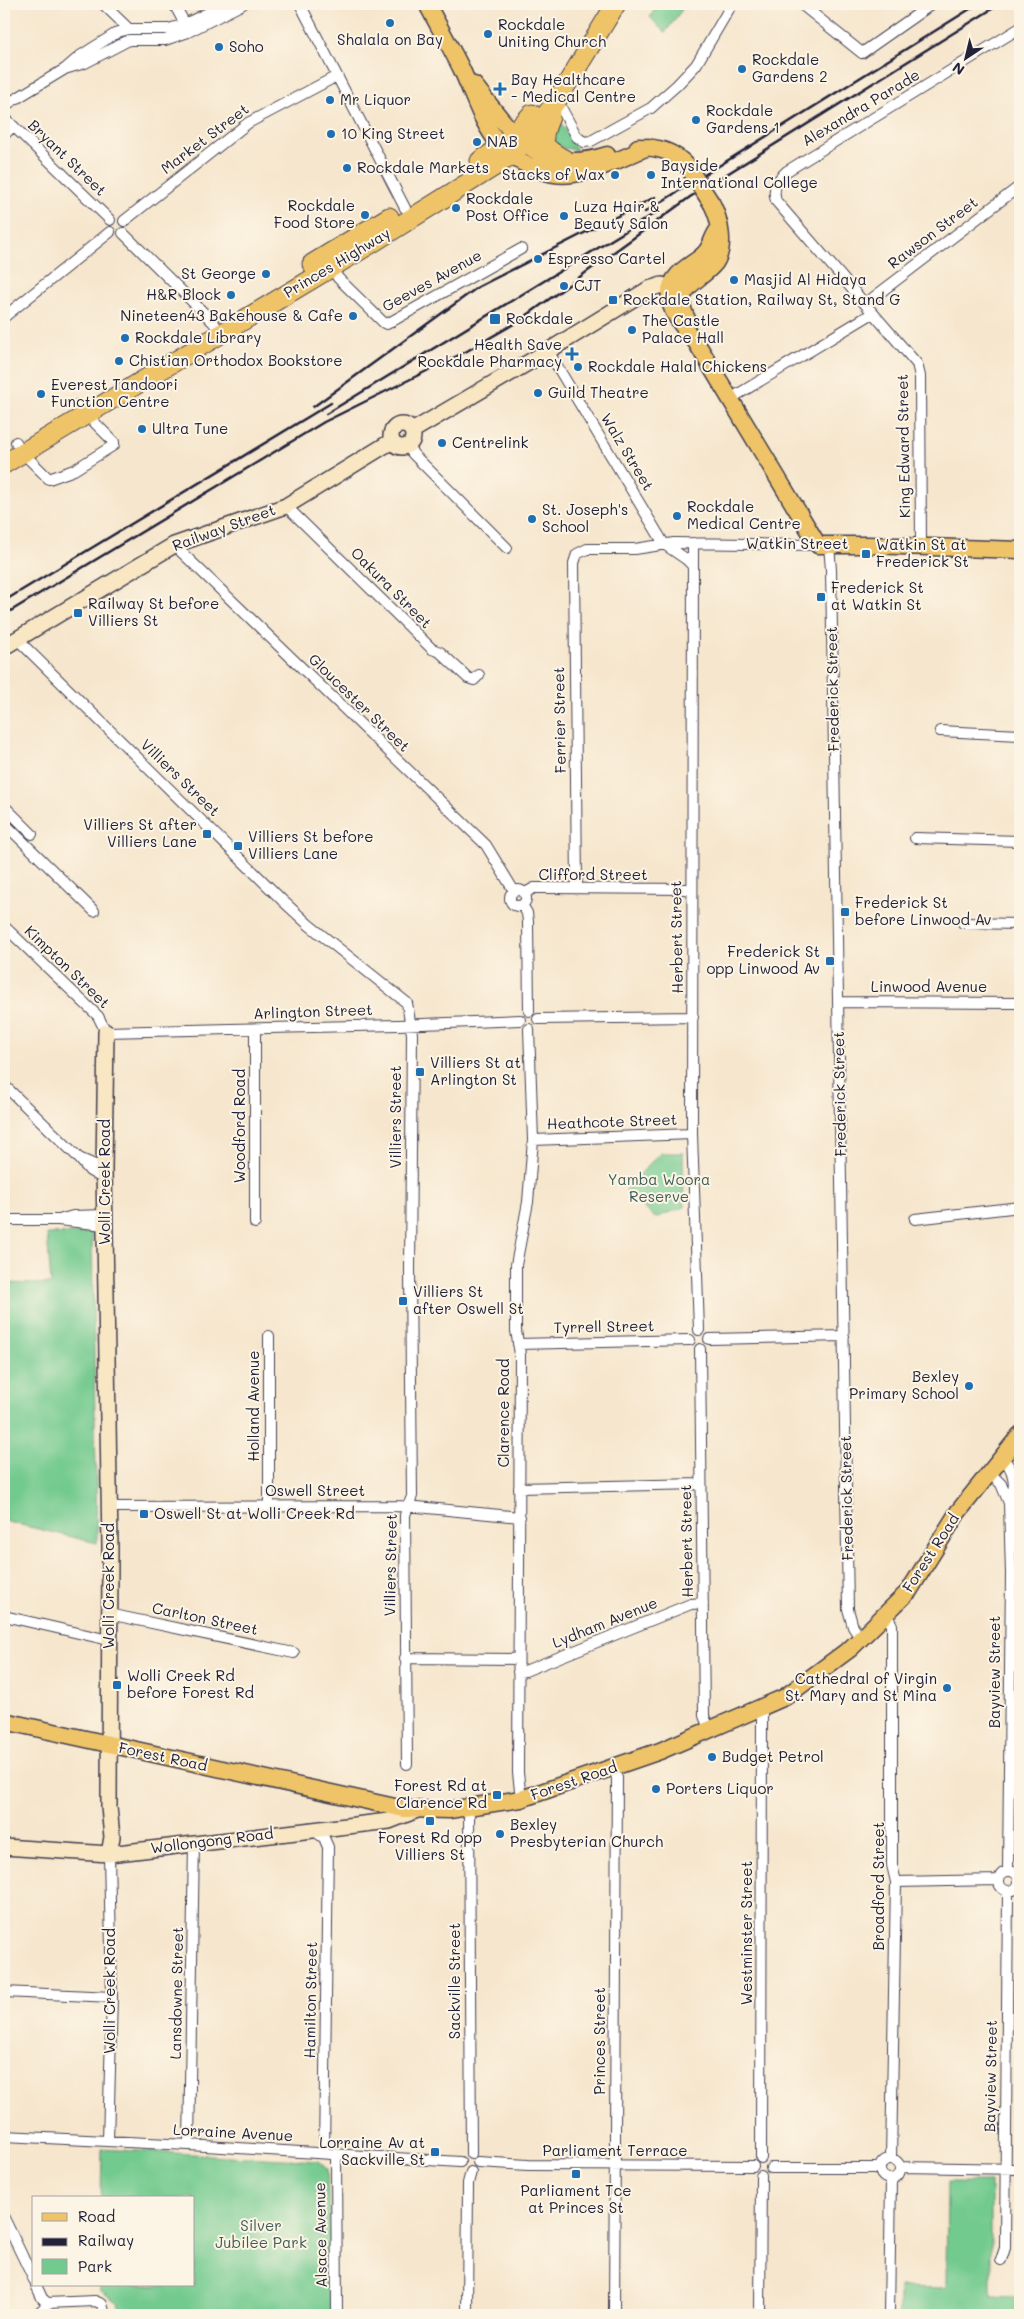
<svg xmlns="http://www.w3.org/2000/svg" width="1024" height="2319" font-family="Mali,sans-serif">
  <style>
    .green { fill: #73ca8f; stroke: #4a7665 }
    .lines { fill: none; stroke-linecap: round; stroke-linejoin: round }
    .street-casing { stroke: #423f51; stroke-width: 12 }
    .secondary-casing { stroke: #423f51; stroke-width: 18 }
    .primary-casing { stroke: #423f51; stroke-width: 19 }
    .highway-casing { stroke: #423f51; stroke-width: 21 }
    .street { stroke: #fff; stroke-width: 10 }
    .secondary { stroke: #f9e7c3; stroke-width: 15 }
    .primary { stroke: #efc469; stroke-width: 16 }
    .highway { stroke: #efc469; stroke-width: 19 }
    .rail { stroke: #22223b; stroke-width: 2.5 }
    .primary-bridge-casing { stroke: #423f51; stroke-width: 19; stroke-linecap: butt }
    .primary-bridge { stroke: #efc469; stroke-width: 16 }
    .poi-dot { fill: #1f6fb2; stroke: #fcf5e5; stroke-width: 2 }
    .labels { text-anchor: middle; stroke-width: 4; stroke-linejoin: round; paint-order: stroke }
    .poi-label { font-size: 15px; fill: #22223b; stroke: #fcf5e5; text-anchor: start }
    .street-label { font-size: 15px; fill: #22223b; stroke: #fcf5e5 }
    .park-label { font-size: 15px; fill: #3e5d58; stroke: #fcf5e5 }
  </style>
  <rect width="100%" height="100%" fill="#fcf5e5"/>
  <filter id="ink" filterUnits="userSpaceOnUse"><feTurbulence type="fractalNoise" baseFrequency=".02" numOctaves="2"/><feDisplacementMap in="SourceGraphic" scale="10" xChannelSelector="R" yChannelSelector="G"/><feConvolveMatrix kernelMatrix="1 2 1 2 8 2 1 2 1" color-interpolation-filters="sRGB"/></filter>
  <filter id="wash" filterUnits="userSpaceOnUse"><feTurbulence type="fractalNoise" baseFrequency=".0096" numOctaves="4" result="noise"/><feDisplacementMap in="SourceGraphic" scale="20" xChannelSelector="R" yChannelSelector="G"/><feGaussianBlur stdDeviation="1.12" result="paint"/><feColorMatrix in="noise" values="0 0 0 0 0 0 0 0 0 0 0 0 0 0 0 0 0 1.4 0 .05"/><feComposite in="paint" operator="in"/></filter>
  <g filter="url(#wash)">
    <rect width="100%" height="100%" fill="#f6e6cd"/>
    <!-- green -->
    <path class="green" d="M658,4h28l-21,29 -15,-16z
      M561,123l16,27 -14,-2 -8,-5 -3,-8z
      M660,1153h23l1,54 -29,11 -30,-28z
      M92,1233l5,310 -93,-22v-238l47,1 -4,-50z
      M102,2149l216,12 9,8 6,146h-214v-11l-19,-14v-5h94v-87h-93z
      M947,2182h44v114l27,1 -1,18h-118v-28l47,1z"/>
  </g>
  <g filter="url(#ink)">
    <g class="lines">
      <!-- street casing -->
      <g class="street-casing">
        <path id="street" d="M103,4l26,25
          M174,4l11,20
          M300,4l105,204
          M801,4l61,49 70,-49
          M68,68l17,-5 44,-23h36l23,-8 55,-28
          M557,100l20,37 7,5 7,-1 60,-33 26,-23 19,-20 36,-61
          M4,106l61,-37 15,-13 38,-24 11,-3h40l16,-5 41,-20
          M4,117l106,103
          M4,135l9,-9
          M124,221l124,-98 89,-47
          M123,233l91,90 6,11
          M330,265l8,13 46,45 3,1 134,-75
          M865,304l155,-118
          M4,317l106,-85
          M548,351l116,193 22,15 7,7
          M730,399l143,-86
          M16,442l7,11 26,26 25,-9 40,-25v-3l-37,-37
          M408,446l5,8 94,94
          M286,506l146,143 8,3 28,26 6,2 5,-5
          M693,543l-1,591 7,196
          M174,545l312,300 28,46
          M829,545l2,25 17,1039 5,18 8,12
          M921,547l-1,-171 -3,-12 -141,-163c-4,-13 1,-21 11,-30l233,-143
          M17,639l266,262 26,24 98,78 5,31 -2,235 2,227 -7,19 2,249
          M940,731l80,4
          M4,806l28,28
          M4,823l90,88
          M915,838l105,3
          M577,887l-3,-324 3,-9 10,-5h48l39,-6 144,2
          M510 898a8 8 0 1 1 16 0a8 8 0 1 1-16 0Z
          M525,893l9,-5h11l146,1
          M522,905l5,8 1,9 1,89
          M963,923l57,1
          M4,926l94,90 8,16 292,-7 122,-5
          M839,1002l181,1
          M538,1019l155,-2
          M4,1085l74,72 12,14 14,8
          M533,1140l159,-6
          M79,1158l25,11
          M62,1219l11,-3 32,-1
          M915,1219l105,-12
          M4,1220h54l47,5
          M255,1223v-194
          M269,1336v171
          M709,1339l135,-3
          M518,1344l172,-4
          M700,1349l4,367 6,15
          M1001,1457c14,12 16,29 8,46
          M989,1472l12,12 8,19 2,70 -3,298
          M519,1488l181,-4
          M109,1507l298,-1 113,11
          M109,1614l185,39
          M886,1614l6,11v240l4,17 -5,277
          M4,1616l105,24
          M405,1658l113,1
          M518,1672l7,-1 166,-67 12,-1
          M613,1768l4,10 -3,537
          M521,1799l-3,-26 2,-419 -4,-23v-66l12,-63 5,-62 -4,-111
          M469,1808l2,346
          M312,1829l12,9 4,9 -4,306
          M999 1881a10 10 0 1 1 20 0a10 10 0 1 1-20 0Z
          M896,1882l103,-2
          M4,1992l108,5
          M4,2136l185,9 271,17
          M108,2141l4,-144 -3,-143
          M189,2145l5,-302
          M336,2154l1,161
          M761,2158l1,-450
          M880 2169a10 10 0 1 1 20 0a10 10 0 1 1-20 0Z
          M478,2162l50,3 225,1
          M901,2167l119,2
          M771,2168h109
          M4,2218l30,62
          M1001,2260l4,-12 3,-357
          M36,2285l6,13 5,5
          M36,2315l8,-7 3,-5 48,-2 7,3 3,11
          M467,2315l1,-132 3,-11
          M760,2315l1,-139
          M889,2315l2,-136"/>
      </g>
      <!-- secondary casing -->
      <g class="secondary-casing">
        <path id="secondary" d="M391 436a11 11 0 1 1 22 0a11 11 0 1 1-22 0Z
          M412,431l136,-80 101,-62 13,-4 19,9
          M4,647l170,-102 112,-39 106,-65
          M106,1032l-2,137 6,378 -1,260 3,30 -3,17
          M4,1847l105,7 280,-33 28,-11"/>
      </g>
      <!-- primary casing -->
      <g class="primary-casing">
        <path id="primary" d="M427,4c11,21 23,42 34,64 20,43 27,84 78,102 11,4 23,6 34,4 27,-4 51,-17 75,-27
          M474,85c38,47 63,93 133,70
          M638,147c20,0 36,4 50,20
          M718,230c-6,7 -6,16 -13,23 -8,9 -20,13 -27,22 -21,23 2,49 18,67l122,203h50l152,5
          M688,321c-18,-34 10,-37 27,-58 11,-16 5,-43 -3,-59
          M4,1721l400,88 45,1 72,-11 139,-48 125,-54 66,-49 58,-57 49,-79 62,-77"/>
      </g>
      <!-- highway casing -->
      <g class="highway-casing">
        <path id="highway" d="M550,117c-12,28 -7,31 19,45
          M480,161l22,-15 30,-32
          M312,264l77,-47
          M4,464l368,-221 139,-87 22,-24 24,-32 59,-96"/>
      </g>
      <!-- street -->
      <use href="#street" class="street"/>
      <!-- secondary -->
      <use href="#secondary" class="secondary"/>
      <!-- primary -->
      <use href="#primary" class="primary"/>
      <!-- highway -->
      <use href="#highway" class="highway"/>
      <!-- rail -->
      <path class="rail" d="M645,212l333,-208
        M313,407l165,-120 177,-90
        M326,414l331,-202
        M4,601l327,-198
        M4,615l320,-193 143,-71 52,-30 171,-124 310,-193"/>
      <!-- primary-bridge casing -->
      <g class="primary-bridge-casing">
        <path id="primary-bridge" d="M688,167l24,37"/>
      </g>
      <!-- primary-bridge -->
      <use href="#primary-bridge" class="primary-bridge"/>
    </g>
  </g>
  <!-- markers -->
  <g class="poi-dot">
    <circle cx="390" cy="23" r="5"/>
    <circle cx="488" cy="34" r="5"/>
    <circle cx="219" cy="47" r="5"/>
    <circle cx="742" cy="69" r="5"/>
    <path d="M497.5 81.5h5v5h5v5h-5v5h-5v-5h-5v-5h5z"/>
    <circle cx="330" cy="100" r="5"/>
    <circle cx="696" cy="120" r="5"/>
    <circle cx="331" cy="134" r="5"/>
    <circle cx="477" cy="142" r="5"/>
    <circle cx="347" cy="168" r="5"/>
    <circle cx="615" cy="175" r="5"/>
    <circle cx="651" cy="175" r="5"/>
    <circle cx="456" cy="208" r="5"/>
    <circle cx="365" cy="215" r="5"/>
    <circle cx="564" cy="216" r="5"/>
    <circle cx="538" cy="259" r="5"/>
    <circle cx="266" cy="274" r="5"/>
    <circle cx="734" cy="280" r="5"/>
    <circle cx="564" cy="286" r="5"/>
    <circle cx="231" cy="295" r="5"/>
    <rect x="608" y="295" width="10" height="10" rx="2.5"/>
    <circle cx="353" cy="316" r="5"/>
    <rect x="489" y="313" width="12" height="12" rx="2.5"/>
    <circle cx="632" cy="330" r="5"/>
    <circle cx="125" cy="338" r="5"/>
    <path d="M569.5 346.5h5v5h5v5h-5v5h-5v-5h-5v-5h5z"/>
    <circle cx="119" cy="361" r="5"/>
    <circle cx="578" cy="367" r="5"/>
    <circle cx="538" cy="393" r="5"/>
    <circle cx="41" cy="394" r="5"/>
    <circle cx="142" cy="429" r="5"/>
    <circle cx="442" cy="443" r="5"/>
    <circle cx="677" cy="516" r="5"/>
    <circle cx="532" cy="519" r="5"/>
    <rect x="861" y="549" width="10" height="10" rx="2.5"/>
    <rect x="816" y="592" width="10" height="10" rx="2.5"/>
    <rect x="73" y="608" width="10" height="10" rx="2.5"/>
    <rect x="202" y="829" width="10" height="10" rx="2.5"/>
    <rect x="233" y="841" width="10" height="10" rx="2.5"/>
    <rect x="840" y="907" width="10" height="10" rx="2.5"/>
    <rect x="825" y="956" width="10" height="10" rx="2.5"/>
    <rect x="415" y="1067" width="10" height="10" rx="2.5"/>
    <rect x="398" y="1296" width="10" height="10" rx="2.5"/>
    <circle cx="969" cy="1386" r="5"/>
    <rect x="139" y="1509" width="10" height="10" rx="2.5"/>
    <rect x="112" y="1680" width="10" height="10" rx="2.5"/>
    <circle cx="947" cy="1688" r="5"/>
    <circle cx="712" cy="1757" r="5"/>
    <circle cx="656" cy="1789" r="5"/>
    <rect x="492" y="1790" width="10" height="10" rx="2.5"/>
    <rect x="425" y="1816" width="10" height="10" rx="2.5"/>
    <circle cx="500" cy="1834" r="5"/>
    <rect x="430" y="2147" width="10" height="10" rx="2.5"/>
    <rect x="571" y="2169" width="10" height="10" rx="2.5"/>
  </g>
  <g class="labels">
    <!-- poi labels -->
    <g class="poi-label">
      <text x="498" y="30">Rockdale<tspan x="498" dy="17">Uniting Church</tspan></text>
      <text x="390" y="45" text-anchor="middle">Shalala on Bay</text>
      <text x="229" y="52">Soho</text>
      <text x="752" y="65">Rockdale<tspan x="752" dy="17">Gardens 2</tspan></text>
      <text x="511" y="85">Bay Healthcare<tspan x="511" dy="17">- Medical Centre</tspan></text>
      <text x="340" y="105">Mr Liquor</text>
      <text x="706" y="116">Rockdale<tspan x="706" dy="17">Gardens 1</tspan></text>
      <text x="341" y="139">10 King Street</text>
      <text x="487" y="147">NAB</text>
      <text x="661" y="171">Bayside<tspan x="661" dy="17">International College</tspan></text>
      <text x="357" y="173">Rockdale Markets</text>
      <text x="605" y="180" text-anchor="end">Stacks of Wax</text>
      <text x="466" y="204">Rockdale<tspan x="466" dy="17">Post Office</tspan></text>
      <text x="355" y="211" text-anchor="end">Rockdale<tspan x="355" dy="17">Food Store</tspan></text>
      <text x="574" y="212">Luza Hair &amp;<tspan x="574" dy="17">Beauty Salon</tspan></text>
      <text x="548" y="264">Espresso Cartel</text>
      <text x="256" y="279" text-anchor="end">St George</text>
      <text x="744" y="285">Masjid Al Hidaya</text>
      <text x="574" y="291">CJT</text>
      <text x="221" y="300" text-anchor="end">H&amp;R Block</text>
      <text x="623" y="305">Rockdale Station, Railway St, Stand G</text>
      <text x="343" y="321" text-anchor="end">Nineteen43 Bakehouse &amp; Cafe</text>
      <text x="506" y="324">Rockdale</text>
      <text x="642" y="326">The Castle<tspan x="642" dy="17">Palace Hall</tspan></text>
      <text x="135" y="343">Rockdale Library</text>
      <text x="562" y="350" text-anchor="end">Health Save<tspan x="562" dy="17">Rockdale Pharmacy</tspan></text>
      <text x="129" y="366">Chistian Orthodox Bookstore</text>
      <text x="588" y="372">Rockdale Halal Chickens</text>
      <text x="51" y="390">Everest Tandoori<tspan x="51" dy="17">Function Centre</tspan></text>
      <text x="548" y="398">Guild Theatre</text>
      <text x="152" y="434">Ultra Tune</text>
      <text x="452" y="448">Centrelink</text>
      <text x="687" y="512">Rockdale<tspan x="687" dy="17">Medical Centre</tspan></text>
      <text x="542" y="515">St. Joseph's<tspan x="542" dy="17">School</tspan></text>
      <text x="876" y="550">Watkin St at<tspan x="876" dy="17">Frederick St</tspan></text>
      <text x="831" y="593">Frederick St<tspan x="831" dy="17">at Watkin St</tspan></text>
      <text x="88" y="609">Railway St before<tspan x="88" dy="17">Villiers St</tspan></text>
      <text x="197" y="830" text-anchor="end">Villiers St after<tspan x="197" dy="17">Villiers Lane</tspan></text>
      <text x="248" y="842">Villiers St before<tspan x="248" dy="17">Villiers Lane</tspan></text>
      <text x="855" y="908">Frederick St<tspan x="855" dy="17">before Linwood Av</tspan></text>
      <text x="820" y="957" text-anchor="end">Frederick St<tspan x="820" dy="17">opp Linwood Av</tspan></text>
      <text x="430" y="1068">Villiers St at<tspan x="430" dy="17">Arlington St</tspan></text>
      <text x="413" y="1297">Villiers St<tspan x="413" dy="17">after Oswell St</tspan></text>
      <text x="959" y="1382" text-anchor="end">Bexley<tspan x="959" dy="17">Primary School</tspan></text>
      <text x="154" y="1519">Oswell St at Wolli Creek Rd</text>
      <text x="127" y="1681">Wolli Creek Rd<tspan x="127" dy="17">before Forest Rd</tspan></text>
      <text x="937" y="1684" text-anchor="end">Cathedral of Virgin<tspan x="937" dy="17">St. Mary and St Mina</tspan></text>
      <text x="722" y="1762">Budget Petrol</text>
      <text x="487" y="1791" text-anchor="end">Forest Rd at<tspan x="487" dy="17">Clarence Rd</tspan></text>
      <text x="666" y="1794">Porters Liquor</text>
      <text x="510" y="1830">Bexley<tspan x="510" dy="17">Presbyterian Church</tspan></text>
      <text x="430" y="1843" text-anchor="middle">Forest Rd opp<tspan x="430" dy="17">Villiers St</tspan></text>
      <text x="425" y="2148" text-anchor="end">Lorraine Av at<tspan x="425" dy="17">Sackville St</tspan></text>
      <text x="576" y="2196" text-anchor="middle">Parliament Tce<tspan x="576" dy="17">at Princes St</tspan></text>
    </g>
    <!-- street labels -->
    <g class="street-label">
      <text transform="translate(861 108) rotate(-31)" y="5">Alexandra Parade</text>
      <text transform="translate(205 139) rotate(-37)" y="5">Market Street</text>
      <text transform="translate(67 158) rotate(44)" y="5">Bryant Street</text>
      <text transform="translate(933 233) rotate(-37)" y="5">Rawson Street</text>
      <text transform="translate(337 263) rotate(-31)" y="5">Princes Highway</text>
      <text transform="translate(432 281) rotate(-29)" y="5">Geeves Avenue</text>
      <text transform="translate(904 446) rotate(-91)" y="5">King Edward Street</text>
      <text transform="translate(627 452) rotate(59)" y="5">Walz Street</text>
      <text transform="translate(224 528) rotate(-20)" y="5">Railway Street</text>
      <text x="797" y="549">Watkin Street</text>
      <text transform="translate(391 588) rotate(45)" y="5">Oakura Street</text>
      <text transform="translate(833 689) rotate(-91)" y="5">Frederick Street</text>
      <text transform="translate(359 703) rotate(44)" y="5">Gloucester Street</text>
      <text transform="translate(560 720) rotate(-91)" y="5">Ferrier Street</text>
      <text transform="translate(180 778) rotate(44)" y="5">Villiers Street</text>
      <text x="593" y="880">Clifford Street</text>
      <text transform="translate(677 937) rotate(-91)" y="5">Herbert Street</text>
      <text transform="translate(67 967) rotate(44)" y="5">Kimpton Street</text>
      <text x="929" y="992">Linwood Avenue</text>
      <text transform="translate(313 1012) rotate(-2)" y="5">Arlington Street</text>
      <text transform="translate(840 1094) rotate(-91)" y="5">Frederick Street</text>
      <text transform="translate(396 1117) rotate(-90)" y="5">Villiers Street</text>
      <text transform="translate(612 1122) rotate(-2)" y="5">Heathcote Street</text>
      <text transform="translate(240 1126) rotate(-90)" y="5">Woodford Road</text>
      <text transform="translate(105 1182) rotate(-90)" y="5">Wolli Creek Road</text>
      <text transform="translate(604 1327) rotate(-1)" y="5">Tyrrell Street</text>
      <text transform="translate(254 1406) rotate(-90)" y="5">Holland Avenue</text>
      <text transform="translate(504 1413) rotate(-90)" y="5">Clarence Road</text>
      <text x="315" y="1496">Oswell Street</text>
      <text transform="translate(847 1498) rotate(-91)" y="5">Frederick Street</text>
      <text transform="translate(687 1541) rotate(-91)" y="5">Herbert Street</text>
      <text transform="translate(931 1553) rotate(-57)" y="5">Forest Road</text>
      <text transform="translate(391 1565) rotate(-89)" y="5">Villiers Street</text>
      <text transform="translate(109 1586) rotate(-90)" y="5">Wolli Creek Road</text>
      <text transform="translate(205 1619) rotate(12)" y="5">Carlton Street</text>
      <text transform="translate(605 1623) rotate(-22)" y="5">Lydham Avenue</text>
      <text transform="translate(995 1672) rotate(-90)" y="5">Bayview Street</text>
      <text transform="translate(163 1757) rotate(12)" y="5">Forest Road</text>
      <text transform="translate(574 1781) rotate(-19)" y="5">Forest Road</text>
      <text transform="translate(212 1841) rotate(-7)" y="5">Wollongong Road</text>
      <text transform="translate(879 1886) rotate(-90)" y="5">Broadford Street</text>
      <text transform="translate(747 1933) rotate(-90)" y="5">Westminster Street</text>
      <text transform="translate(455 1981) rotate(-90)" y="5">Sackville Street</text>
      <text transform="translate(110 1991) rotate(-90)" y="5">Wolli Creek Road</text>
      <text transform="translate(177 1993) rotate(-89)" y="5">Lansdowne Street</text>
      <text transform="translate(311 2000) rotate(-89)" y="5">Hamilton Street</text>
      <text transform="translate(600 2041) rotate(-90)" y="5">Princes Street</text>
      <text transform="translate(991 2076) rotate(-89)" y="5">Bayview Street</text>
      <text transform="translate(233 2133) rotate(3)" y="5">Lorraine Avenue</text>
      <text x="615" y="2156">Parliament Terrace</text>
      <text transform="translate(321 2235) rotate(-91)" y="5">Alsace Avenue</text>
    </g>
    <!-- park labels -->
    <g class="park-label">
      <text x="659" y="1185">Yamba Woora<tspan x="659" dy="17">Reserve</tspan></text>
      <text x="261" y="2231">Silver<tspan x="261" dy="17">Jubilee Park</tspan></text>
    </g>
  </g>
  <!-- margin -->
  <rect width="1024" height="2319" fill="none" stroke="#fcf5e5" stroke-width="20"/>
  <!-- legend -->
  <rect x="32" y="2196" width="162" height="90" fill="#fcf5e5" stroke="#a5a1a1"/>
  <rect x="42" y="2213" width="25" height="8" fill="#efc469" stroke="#a5a1a1"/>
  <text x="78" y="2222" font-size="15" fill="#22223b">Road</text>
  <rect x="42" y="2238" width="25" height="8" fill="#22223b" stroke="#a5a1a1"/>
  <text x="78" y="2246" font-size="15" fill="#22223b">Railway</text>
  <rect x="42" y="2259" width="25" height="15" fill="#73ca8f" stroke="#a5a1a1"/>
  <text x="78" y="2272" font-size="15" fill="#22223b">Park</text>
  <!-- north arrow -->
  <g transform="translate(966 58) rotate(215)" stroke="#fcf5e5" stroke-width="4" paint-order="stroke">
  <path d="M0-4L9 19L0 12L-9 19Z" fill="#22223b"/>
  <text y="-8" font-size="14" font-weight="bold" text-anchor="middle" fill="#22223b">N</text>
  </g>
</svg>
